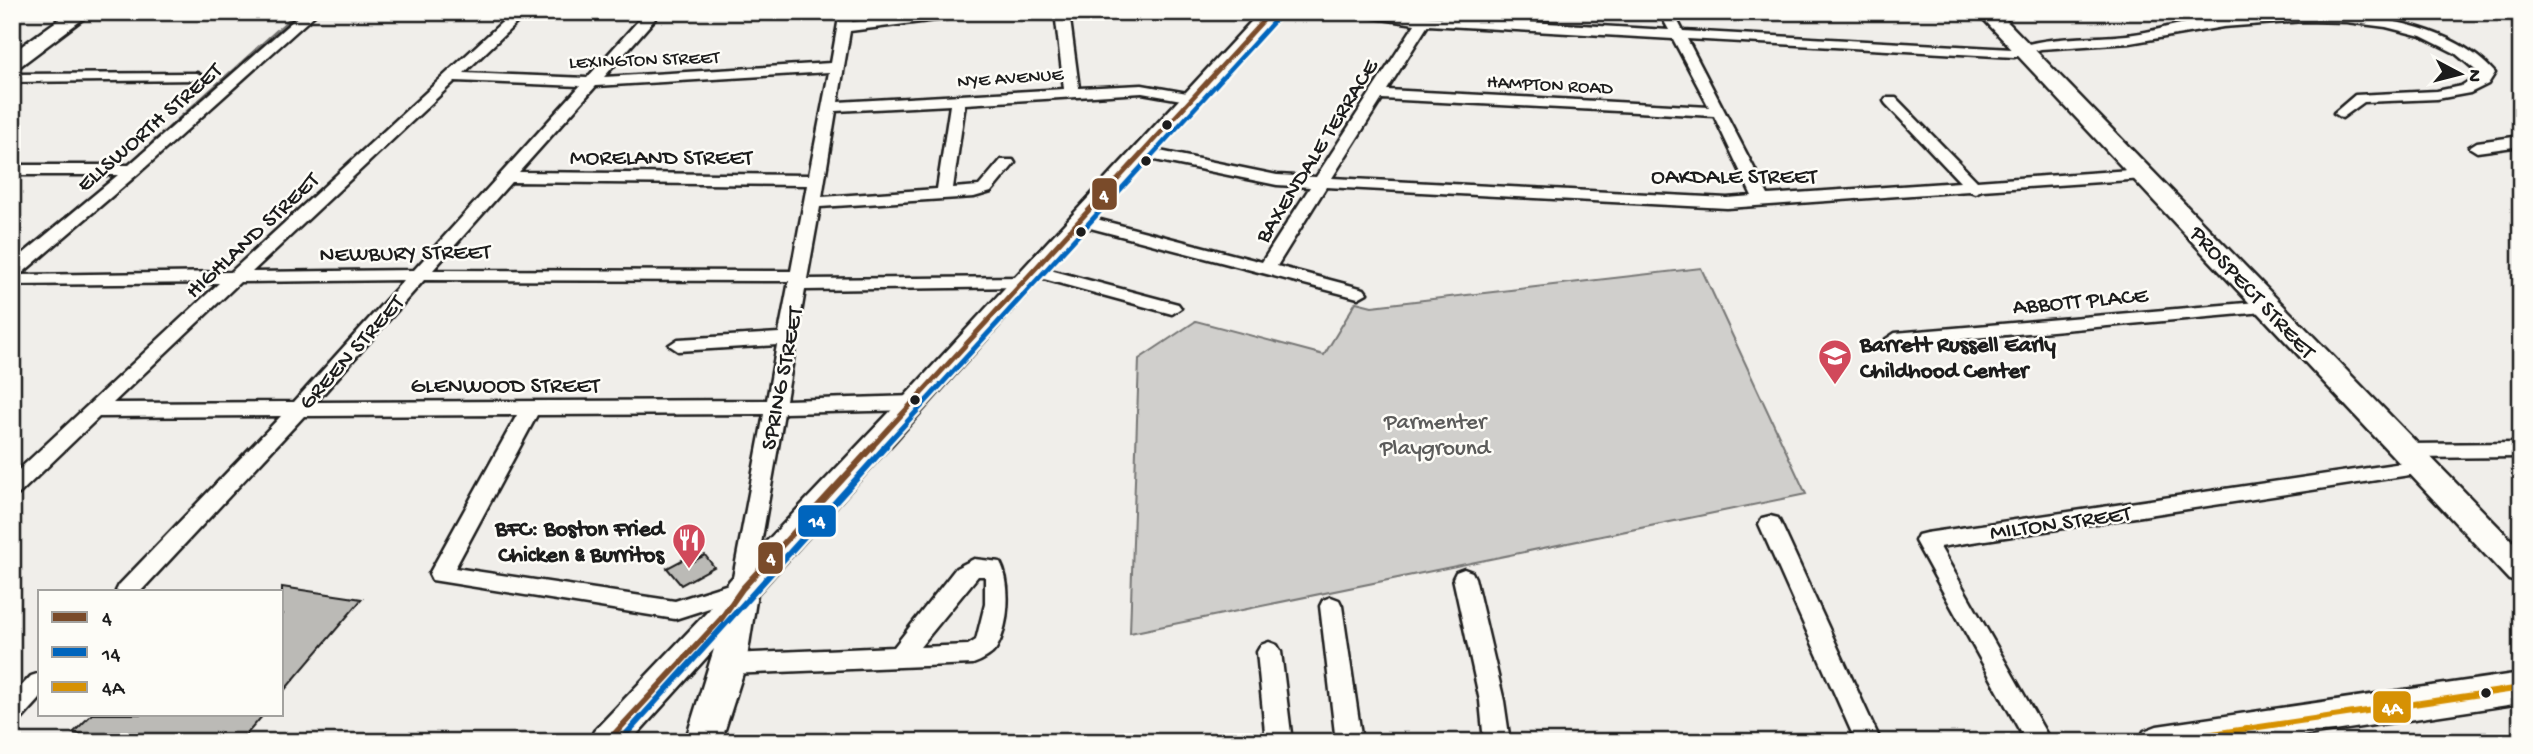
<svg xmlns="http://www.w3.org/2000/svg" width="2533" height="754" font-family="'Gochi Hand',sans-serif">
  <style>
    .green { fill: #d0cfcc; stroke: #767674; stroke-width: 2 }
    .lines { fill: none; stroke-linecap: round; stroke-linejoin: round }
    .stream { stroke: #706f6d; stroke-width: 4.5 }
    .building { fill: #bbbab6; stroke: #1c1c1c; stroke-width: 2 }
    .street-casing { stroke: #1c1c1c; stroke-width: 5 }
    .secondary-casing { stroke: #1c1c1c; stroke-width: 5 }
    .street { fill: #fdfcf7; fill-rule: evenodd }
    .secondary { fill: #fdfcf7; fill-rule: evenodd }
    .bus-1-far2-casing { stroke: #fdfcf7; stroke-width: 9 }
    .bus-1-far1-casing { stroke: #fdfcf7; stroke-width: 10 }
    .bus-1-casing { stroke: #fdfcf7; stroke-width: 11 }
    .bus-2-far2-casing { stroke: #fdfcf7; stroke-width: 9 }
    .bus-2-far1-casing { stroke: #fdfcf7; stroke-width: 10 }
    .bus-2-casing { stroke: #fdfcf7; stroke-width: 11 }
    .bus-3-casing { stroke: #fdfcf7; stroke-width: 11 }
    .bus-1-far2 { stroke: #7a4b2a; stroke-width: 4.5 }
    .bus-1-far1 { stroke: #7a4b2a; stroke-width: 5 }
    .bus-1 { stroke: #7a4b2a; stroke-width: 6 }
    .bus-2-far2 { stroke: #0065bd; stroke-width: 4.5 }
    .bus-2-far1 { stroke: #0065bd; stroke-width: 5 }
    .bus-2 { stroke: #0065bd; stroke-width: 6 }
    .bus-3 { stroke: #d69104; stroke-width: 6 }
    .bus-dot { fill: #1c1c1c; stroke: #fdfcf7; stroke-width: 2.5 }
    .labels { text-anchor: middle; stroke-width: 5; stroke-linejoin: round; paint-order: stroke }
    .far-street-label { font-size: 19px; fill: #1c1c1c; stroke: #fdfcf7 }
    .street-label { font-size: 23px; fill: #1c1c1c; stroke: #fdfcf7 }
    .poi-label { font-size: 23px; font-weight: bold; fill: #1c1c1c; stroke: #fdfcf7; text-anchor: start }
    .park-label { font-size: 23px; fill: #5b5b5a; stroke: #fdfcf7 }
    .line-badge { stroke: #fdfcf7; stroke-width: 2.5 }
    .badge-label { font-size: 19px; text-anchor: middle; font-weight: bold; fill: #fff }
  </style>
  <rect width="100%" height="100%" fill="#f0eeea"/>
  <filter id="ink" filterUnits="userSpaceOnUse"><feTurbulence type="fractalNoise" baseFrequency=".0143" numOctaves="2"/><feDisplacementMap in="SourceGraphic" scale="14" xChannelSelector="R" yChannelSelector="G"/><feConvolveMatrix kernelMatrix="1 2 1 2 8 2 1 2 1" color-interpolation-filters="sRGB"/></filter>
  <g filter="url(#ink)">
    <!-- green -->
    <path class="green" d="M1701,268l105,226 -676,139 9,-274 57,-38 128,34 32,-53 16,4z"/>
    <g class="lines">
      <!-- stream -->
      <path class="stream" d="M153,143l146,-131"/>
    </g>
    <!-- building -->
    <path class="building" d="M705,555l9,12 -33,18 -14,-17 17,-9 4,5z
      M282,587l80,12 -80,94z
      M92,714h172l-24,28h-110l-57,-9z"/>
    <g class="lines">
      <!-- street casing -->
      <g class="street-casing">
        <path id="street" d="M303,12h15l-179,161 -119,102 211,-3 282,-260h15l-64,61 123,5 59,-66h15l-57,65 227,-14 9,-51h14l-2,10 81,-10h42l-7,4 -118,15 -12,71 226,-13 -9,-77h14l10,76 63,-3 51,9 7,4 -7,4 -51,-9 -177,11 -12,84 26,-2 22,-26h12l2,3 -24,29 -17,5 -154,10 -13,72 218,-2 9,5 -9,5 -220,3 -19,110 129,-4 7,2 3,5 -3,5 -7,2 -131,3 -31,176 -3,6 -75,24 -243,-39 -3,-6 88,-159 -213,1 -163,175h-25l3,-6 162,-169 -182,1 -80,77 -7,2v-20l207,-193 -207,2v-22l106,-88h-106v-10h117zM829,72l-20,103 -290,-3 77,-86zM455,81l125,5 -166,184 -162,2zM950,105l-13,84 -115,8 14,-86zM511,182l296,3 -16,86 -358,-1zM404,280l-110,122 -181,1 127,-121zM424,280l365,1 -10,52 -101,6 -9,6 9,6 99,-6 -10,55 -451,2zM764,414l-32,169 -57,18 -220,-33 82,-153z
          M1226,12h31l16,6 -7,4z
          M1355,12l314,18 -10,-18h14l10,19 329,18c40,-15 81,-9 122,-15 17,-2 34,-8 52,-11 87,-14 247,-23 309,50l-7,11 -18,9 -33,6 -73,3 -22,16 -8,-5 21,-18 82,-4 24,-5 19,-12 -25,-21 -34,-17 -35,-9 -40,-5 -42,-1 -81,6 -93,16 -89,6 -27,8 -327,-18 81,156 192,-13 -74,-78 -2,-3 2,-3h10l81,83 167,-12 8,5 -8,5 -162,11 -7,3 -6,-2 -242,17 -401,-21 -49,79 87,23 3,4 -9,5 -283,-74 -2,-4 2,-4 6,-1 181,47 48,-75 -33,-2 -132,-27 -8,-5 8,-5 132,27 39,2 99,-153 -53,-8zM1428,25l245,14 36,68 -322,-17zM1382,99l332,17 38,80 -25,2 -395,-20z
          M197,73l7,4 -2,3 -190,2v-8z
          M2521,136v10l-44,6 -8,-5 8,-5z
          M1035,266l143,38 3,4 -9,6 -143,-39 -3,-4z
          M2269,301l9,6 -3,4 -380,34 -9,-6 9,-6z
          M2521,443v14l-115,1 -7,-2 -3,-5 3,-5 7,-2z
          M2422,460l7,2 3,5 -3,5 -489,75 111,195h-25l-111,-201 3,-6 8,-2z
          M1770,516l8,2 3,6 100,218h-25l-97,-218 3,-6z
          M974,559l26,3c12,22 9,65 -4,87 -5,7 -15,12 -23,15l-244,10 -8,-3 -4,-7 4,-7 8,-3 165,-7 62,-79zM978,576h7v28l-9,36 -8,5 -48,2z
          M1464,569l8,3 3,6 29,123 6,41h-26l-4,-41 -27,-123 3,-6z
          M1331,597l8,3 3,6 20,136h-26l-16,-136 3,-6z
          M1269,642l8,3 4,7 11,90h-26l-9,-90 4,-7z
          M40,673v26l-19,21 -9,3v-27l19,-20z"/>
      </g>
      <!-- secondary casing -->
      <g class="secondary-casing">
        <path id="secondary" d="M69,12h23l-73,55 -7,2v-16z
          M1260,12h21l-524,582 -11,70 -25,78h-36l29,-93 -84,93h-41l5,-11 115,-121 21,-30 175,-184z
          M1977,12h21l523,538v33l-12,-3z
          M2521,673v30l-259,39h-123l5,-11 13,-5z"/>
      </g>
      <!-- street -->
      <use href="#street" class="street"/>
      <!-- secondary -->
      <use href="#secondary" class="secondary"/>
      <!-- bus-1-far2 casing -->
      <g class="bus-1-far2-casing">
        <path id="bus-1-far2" d="M1099,200l172,-188"/>
      </g>
      <!-- bus-1-far1 casing -->
      <g class="bus-1-far1-casing">
        <path id="bus-1-far1" d="M872,447l228,-249"/>
      </g>
      <!-- bus-1 casing -->
      <g class="bus-1-casing">
        <path id="bus-1" d="M607,742l114,-123 21,-30 131,-143"/>
      </g>
      <!-- bus-2-far2 casing -->
      <g class="bus-2-far2-casing">
        <path id="bus-2-far2" d="M1111,200l166,-182"/>
      </g>
      <!-- bus-2-far1 casing -->
      <g class="bus-2-far1-casing">
        <path id="bus-2-far1" d="M884,447l228,-249"/>
      </g>
      <!-- bus-2 casing -->
      <g class="bus-2-casing">
        <path id="bus-2" d="M619,742l267,-296"/>
      </g>
      <!-- bus-3 casing -->
      <g class="bus-3-casing">
        <path id="bus-3" d="M2159,742l362,-54"/>
      </g>
      <!-- bus-1-far2 -->
      <use href="#bus-1-far2" class="bus-1-far2"/>
      <!-- bus-1-far1 -->
      <use href="#bus-1-far1" class="bus-1-far1"/>
      <!-- bus-1 -->
      <use href="#bus-1" class="bus-1"/>
      <!-- bus-2-far2 -->
      <use href="#bus-2-far2" class="bus-2-far2"/>
      <!-- bus-2-far1 -->
      <use href="#bus-2-far1" class="bus-2-far1"/>
      <!-- bus-2 -->
      <use href="#bus-2" class="bus-2"/>
      <!-- bus-3 -->
      <use href="#bus-3" class="bus-3"/>
    </g>
  </g>
  <!-- icons -->
  <defs>
    <g id="school-pin" transform="scale(1.75)"><path d="M0 17L-7.5 6A9.5 9.5 0 1 1 7.5 6Z" fill="#d1495b" stroke="#fdfcf7"/><path d="M0-5L7-2L0 1L-7-2ZM-4 1L0 2.5L4 1V4Q0 6-4 4Z" fill="#fff"/></g>
    <g id="restaurant-pin" transform="scale(1.75)"><path d="M0 17L-7.5 6A9.5 9.5 0 1 1 7.5 6Z" fill="#d1495b" stroke="#fdfcf7"/><path d="M-5-6h1v4h1v-4h1v4h1v-4h1v5L-1.5 .5V6h-2V.5L-5-1ZM5-6V6H3V1.5H1.5Q1.5-4 5-6Z" fill="#fff"/></g>
  </defs>
  <g fill-rule="evenodd">
    <use href="#school-pin" x="1835" y="356"/>
    <use href="#restaurant-pin" x="689" y="540"/>
  </g>
  <!-- markers -->
  <g class="bus-dot">
    <circle cx="1167" cy="125" r="6"/>
    <circle cx="1146" cy="161" r="6"/>
    <circle cx="1081" cy="232" r="6"/>
    <circle cx="915" cy="400" r="6"/>
    <circle cx="2486" cy="693" r="6"/>
  </g>
  <g class="labels">
    <!-- far-street labels -->
    <g class="far-street-label">
      <text transform="translate(644 58) rotate(-2)" y="7">LEXINGTON STREET</text>
      <text transform="translate(1010 76) rotate(-4)" y="7">NYE AVENUE</text>
      <text transform="translate(1550 83) rotate(3)" y="7">HAMPTON ROAD</text>
    </g>
    <!-- street labels -->
    <g class="street-label">
      <text transform="translate(148 126) rotate(-41)" y="8">ELLSWORTH STREET</text>
      <text transform="translate(1315 150) rotate(-58)" y="8">BAXENDALE TERRACE</text>
      <text x="661" y="164">MORELAND STREET</text>
      <text x="1734" y="183">OAKDALE STREET</text>
      <text transform="translate(251 234) rotate(-43)" y="8">HIGHLAND STREET</text>
      <text transform="translate(405 251) rotate(-1)" y="8">NEWBURY STREET</text>
      <text transform="translate(2254 291) rotate(47)" y="8">PROSPECT STREET</text>
      <text transform="translate(2080 299) rotate(-5)" y="8">ABBOTT PLACE</text>
      <text transform="translate(350 351) rotate(-48)" y="8">GREEN STREET</text>
      <text transform="translate(780 378) rotate(-79)" y="8">SPRING STREET</text>
      <text x="505" y="392">GLENWOOD STREET</text>
      <text transform="translate(2060 521) rotate(-8)" y="8">MILTON STREET</text>
    </g>
    <!-- poi labels -->
    <g class="poi-label">
      <text x="1860" y="351">Barrett Russell Early<tspan x="1860" dy="26">Childhood Center</tspan></text>
      <text x="664" y="535" text-anchor="end">BFC: Boston Fried<tspan x="664" dy="26">Chicken &amp; Burritos</tspan></text>
    </g>
    <!-- park labels -->
    <g class="park-label">
      <text x="1435" y="428">Parmenter<tspan x="1435" dy="26">Playground</tspan></text>
    </g>
  </g>
  <g class="line-badge">
    <rect x="1091" y="177" width="27" height="34" rx="7" fill="#7a4b2a"/>
    <rect x="797" y="504" width="40" height="34" rx="7" fill="#0065bd"/>
    <rect x="757" y="541" width="27" height="34" rx="7" fill="#7a4b2a"/>
    <rect x="2372" y="690" width="40" height="34" rx="7" fill="#d69104"/>
  </g>
  <g class="badge-label">
    <text x="1104" y="201">4</text>
    <text x="817" y="527">14</text>
    <text x="771" y="564">4</text>
    <text x="2392" y="714">4A</text>
  </g>
  <!-- margin -->
  <rect width="2533" height="754" fill="none" stroke="#fdfcf7" stroke-width="42"/>
  <rect x="21" y="21" width="2491" height="712" fill="none" stroke="#1c1c1c" stroke-width="2.5" filter="url(#ink)"/>
  <!-- legend -->
  <rect x="38" y="590" width="245" height="126" fill="#fdfcf7" stroke="#a3a29f" stroke-width="2"/>
  <rect x="52" y="612" width="35" height="10" fill="#7a4b2a" stroke="#a3a29f" stroke-width="2"/>
  <text x="102" y="624" font-size="21" fill="#1c1c1c">4</text>
  <rect x="52" y="647" width="35" height="10" fill="#0065bd" stroke="#a3a29f" stroke-width="2"/>
  <text x="102" y="660" font-size="21" fill="#1c1c1c">14</text>
  <rect x="52" y="682" width="35" height="10" fill="#d69104" stroke="#a3a29f" stroke-width="2"/>
  <text x="102" y="694" font-size="21" fill="#1c1c1c">4A</text>
  <!-- north arrow -->
  <g transform="translate(2460 74) rotate(97)" stroke="#fdfcf7" stroke-width="5" paint-order="stroke">
  <path d="M0-5L12 26L0 18L-12 26Z" fill="#1c1c1c"/>
  <text y="-10" font-size="19" font-weight="bold" text-anchor="middle" fill="#1c1c1c">N</text>
  </g>
</svg>
